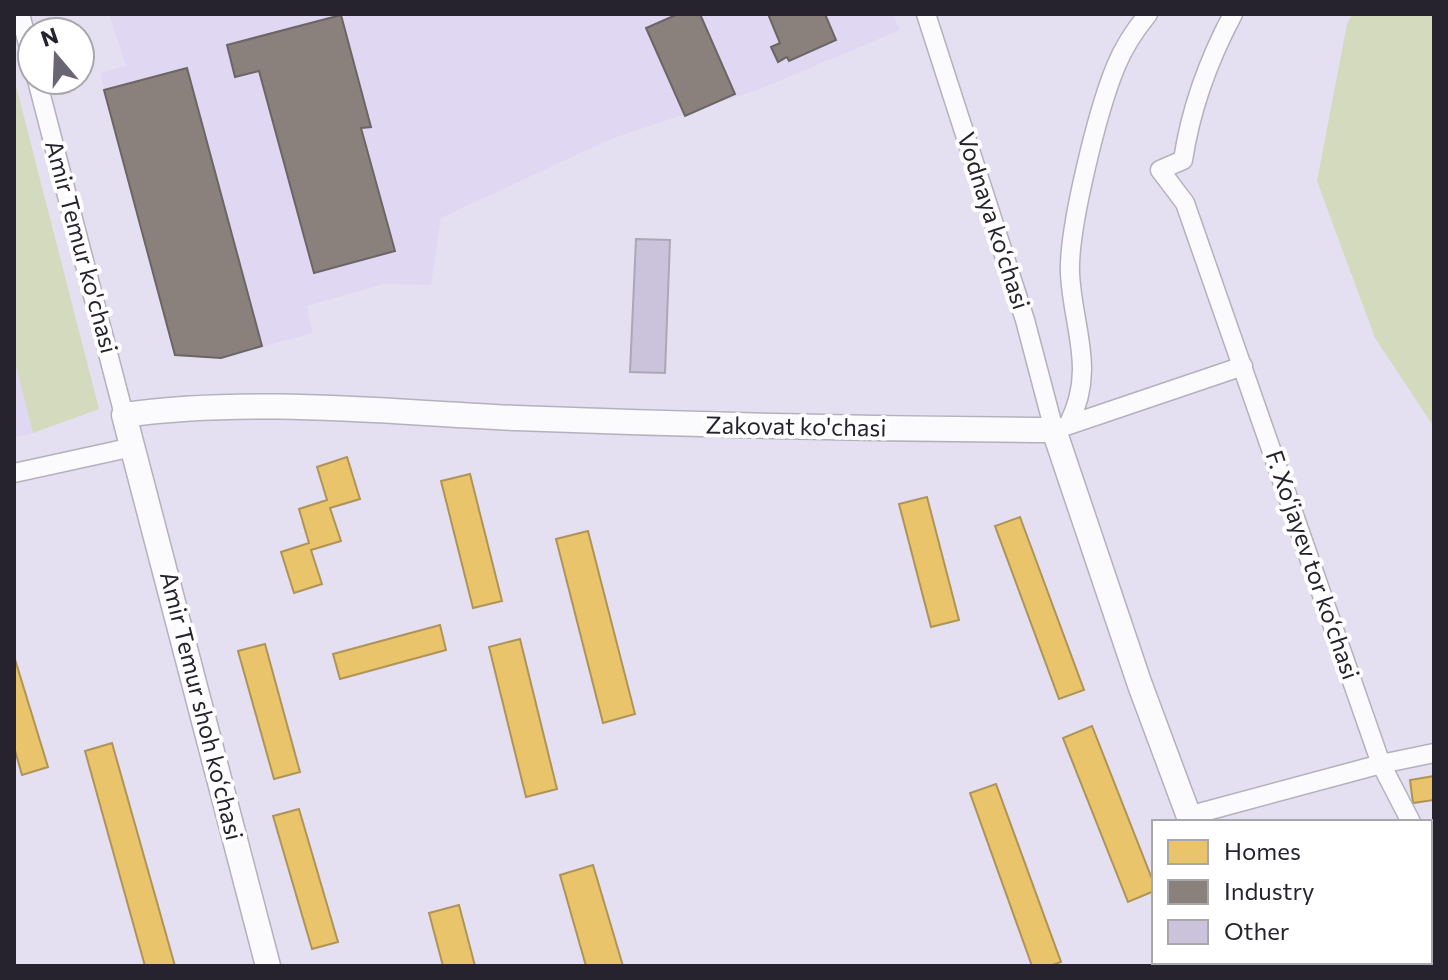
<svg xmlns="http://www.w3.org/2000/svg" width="1448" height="980" font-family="Commissioner,sans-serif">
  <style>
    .built { fill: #e0d8f3 }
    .green { fill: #d3dabd }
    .homes { fill: #e9c46a; stroke: #ae9458; stroke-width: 2 }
    .industry { fill: #8a817c; stroke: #6c6565; stroke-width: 2 }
    .building { fill: #cbc3db; stroke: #aba7b3; stroke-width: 2 }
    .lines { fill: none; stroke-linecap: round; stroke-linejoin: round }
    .minor-casing { stroke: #b4b0bd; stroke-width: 21 }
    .major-casing { stroke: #b4b0bd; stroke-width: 27 }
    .minor { stroke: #fbfafd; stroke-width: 18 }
    .major { stroke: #fbfafd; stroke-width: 24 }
    .labels { text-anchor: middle; stroke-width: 8; stroke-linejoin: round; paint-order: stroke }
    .street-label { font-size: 24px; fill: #26232e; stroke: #fff }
  </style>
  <rect width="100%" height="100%" fill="#e5e0f1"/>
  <!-- built -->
  <path class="built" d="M109,14h784l7,16 -140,59 -149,50 -170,79 -10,67 -47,-1 -77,22 6,27 -92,25 -46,-3 -75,-282 26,-7z
    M14,359l19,74 -19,5z"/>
  <!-- green -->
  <path class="green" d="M1352,14h82v413l-59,-89 -58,-157 30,-157z
    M14,78l85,331 -66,24 -19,-74z"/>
  <!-- homes -->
  <path class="homes" d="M347,457l13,42 -30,9 11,33 -30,9 11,34 -28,9 -13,-41 28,-9 -10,-34 28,-9 -10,-33z
    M470,474l32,127 -29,7 -32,-127z
    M927,497l32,123 -28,7 -32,-123z
    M1020,517l64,173 -25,9 -64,-173z
    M588,531l47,183 -32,9 -47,-184z
    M440,625l6,25 -106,29 -7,-25z
    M520,639l37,150 -31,8 -37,-150z
    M265,644l35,128 -26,7 -36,-128z
    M14,656l34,111 -26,8 -8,-28z
    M1092,726l62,158v7l-26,11 -65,-164z
    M112,743l63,223h-30l-60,-215z
    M1434,776v24l-21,3 -3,-23z
    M996,784l65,178 -11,4h-18l-62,-173z
    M299,809l39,133 -26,7 -39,-133z
    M593,865l30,101h-37l-26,-91z
    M459,905l16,61h-32l-14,-53z"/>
  <!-- industry -->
  <path class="industry" d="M678,14h22l35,80 -50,22 -39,-88z
    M768,14h57l11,26 -47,21 -2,-4 -9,5 -7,-15 9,-4z
    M341,15l30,112 -10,1 34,123 -81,22 -55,-202 -24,6 -8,-32z
    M187,68l75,278 -41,12 -46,-3 -71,-265z"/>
  <!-- building -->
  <path class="building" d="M636,239l34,1 -5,133 -35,-1z"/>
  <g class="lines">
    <!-- minor casing -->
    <g class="minor-casing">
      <path id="minor" d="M20,14l12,45
        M926,14l99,306 29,110 189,-64
        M1233,14c-25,47 -42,93 -50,146l-23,10 25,33 196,561 30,58
        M37,80l87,335
        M1069,423c27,-54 4,-94 1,-149 -2,-45 28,-165 46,-208 8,-20 19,-36 32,-52
        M14,473l119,-26
        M1188,816l193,-52 53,-11
        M1430,858l4,8"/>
    </g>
    <!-- major casing -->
    <g class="major-casing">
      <path id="major" d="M1257,962l2,4
        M268,966l-144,-551c129,-18 263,-3 392,3 180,7 359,11 538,12l86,255 51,137"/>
    </g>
    <!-- minor -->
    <use href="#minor" class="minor"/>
    <!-- major -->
    <use href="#major" class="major"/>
  </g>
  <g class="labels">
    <!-- street labels -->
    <g class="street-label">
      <text transform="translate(993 221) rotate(72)" y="8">Vodnaya ko‘chasi</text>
      <text transform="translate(81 247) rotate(75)" y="8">Amir Temur ko'chasi</text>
      <text transform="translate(796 427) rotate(1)" y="8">Zakovat ko'chasi</text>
      <text transform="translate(1312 565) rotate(71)" y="8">F. Xo‘jayev tor ko‘chasi</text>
      <text transform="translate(201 706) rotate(76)" y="8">Amir Temur shoh ko‘chasi</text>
    </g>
  </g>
  <!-- border -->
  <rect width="1448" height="980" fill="none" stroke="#26232e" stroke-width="32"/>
  <!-- legend -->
  <rect x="1152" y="820" width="280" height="144" fill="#ffffff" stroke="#a8a7ab" stroke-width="2"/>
  <rect x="1168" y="840" width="40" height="24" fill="#e9c46a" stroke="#a8a7ab" stroke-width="2"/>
  <text x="1224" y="860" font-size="24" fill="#26232e">Homes</text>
  <rect x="1168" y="880" width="40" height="24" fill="#8a817c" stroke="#a8a7ab" stroke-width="2"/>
  <text x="1224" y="900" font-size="24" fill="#26232e">Industry</text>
  <rect x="1168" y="920" width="40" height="24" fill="#cbc3db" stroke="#a8a7ab" stroke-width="2"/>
  <text x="1224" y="940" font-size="24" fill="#26232e">Other</text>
  <!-- north arrow -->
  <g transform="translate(56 56) rotate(341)"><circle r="38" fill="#ffffff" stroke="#a8a7ab" stroke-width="2"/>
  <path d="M0-6L14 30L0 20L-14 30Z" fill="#696572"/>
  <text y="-12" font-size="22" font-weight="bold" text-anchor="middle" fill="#26232e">N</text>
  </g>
</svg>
